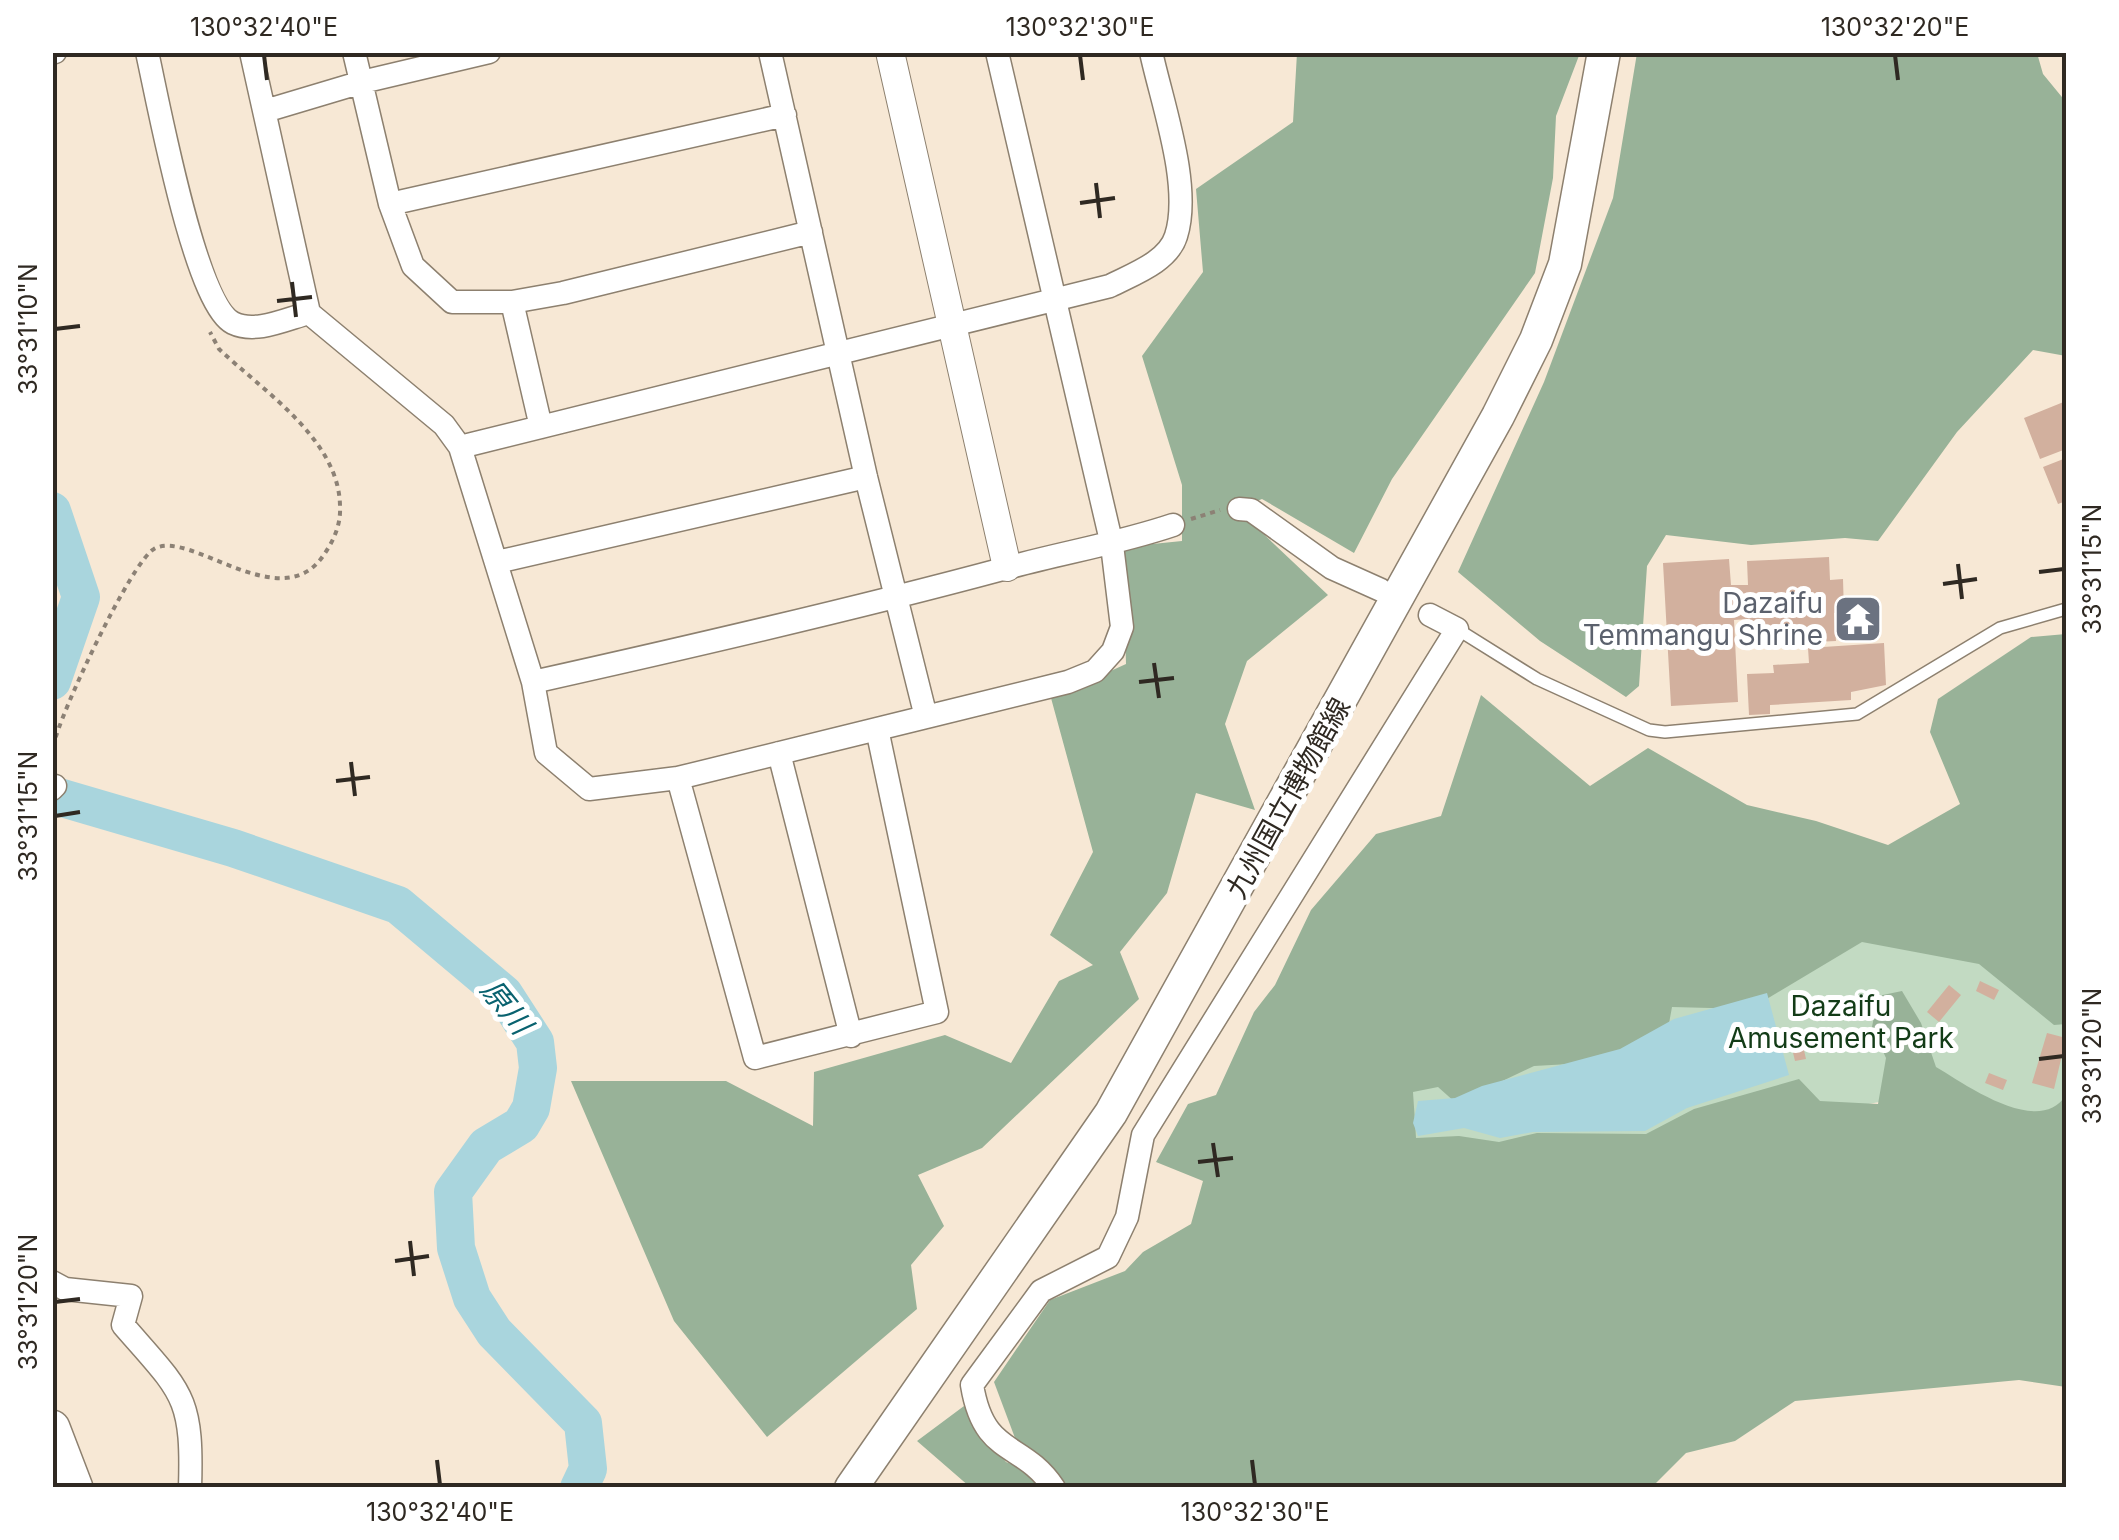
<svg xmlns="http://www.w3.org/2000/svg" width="2119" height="1540" font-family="Inter,'Noto Sans JP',sans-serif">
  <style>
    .green { fill: #c2dac2 }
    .forest { fill: #98b298 }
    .water { fill: #a9d5dd }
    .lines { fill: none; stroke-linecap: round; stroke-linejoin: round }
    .river { stroke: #a9d5dd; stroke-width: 38 }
    .building { fill: #d2b09e }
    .service-casing { stroke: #8d806f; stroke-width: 14 }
    .minor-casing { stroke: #8d806f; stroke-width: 25 }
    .tertiary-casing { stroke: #8d806f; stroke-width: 30 }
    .secondary-casing { stroke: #8d806f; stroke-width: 35 }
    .primary-casing { stroke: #8d806f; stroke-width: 38 }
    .path { stroke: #8c8175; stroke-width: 4; stroke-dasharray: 5 5; stroke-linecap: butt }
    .service { stroke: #fff; stroke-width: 11 }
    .minor { stroke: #fff; stroke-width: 22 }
    .tertiary { stroke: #fff; stroke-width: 28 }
    .secondary { stroke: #fff; stroke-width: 32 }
    .primary { stroke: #fff; stroke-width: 35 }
    .ticks { fill: none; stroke: #2f2922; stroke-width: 4 }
    .labels { text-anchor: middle; stroke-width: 10; stroke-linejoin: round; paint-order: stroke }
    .worship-label { font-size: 28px; fill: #5b616d; stroke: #fff; text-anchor: end }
    .street-label { font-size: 28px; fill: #2f2922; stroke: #fff }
    .park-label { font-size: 28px; fill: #133c17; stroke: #fff }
    .water-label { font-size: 30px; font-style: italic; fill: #09626f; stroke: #fff }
    .neatline { fill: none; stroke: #2f2922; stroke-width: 4 }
    .ticks-label { font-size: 25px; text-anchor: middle; fill: #2f2922 }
  </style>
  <rect width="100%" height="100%" fill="#f7e8d5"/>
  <!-- green -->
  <path class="green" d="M1835,935l134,20 97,46v143l-187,-42 -456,88 -35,-129z"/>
  <!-- forest -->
  <path class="forest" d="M1297,53h283l-24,63 -3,62 -18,95 -143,206 -38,74 -92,-54 -25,10 91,86 -81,66 -22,63 30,86 -59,-17 -29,100 -47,59 19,47 -157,149 -64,27 26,51 -33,39 6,44 -150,128 -93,-116 -103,-240h155l87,45 1,-54 131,-37 66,28 48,-82 34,-16 -43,-30 43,-83 -42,-154 75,-34 -3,-117 59,-6v-56l-40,-129 61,-84 -7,-83 97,-67z
    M1637,53h400l6,21 23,28v254l-33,-6 -76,82 -79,109 -33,-3 -94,7 -85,-10 -19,31 -8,120 -13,11 -86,-56 -82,-69 86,-190 69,-184z
    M2066,634v390l-12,1 -75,-61 -117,-22 -112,67 -78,-2 -4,22 -63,33 -71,4 -78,37 -18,-16 -25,5 3,46 43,-2 40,6 38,-9 109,1 48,-25 105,-30 21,22 58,3 8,-46 -14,-31 6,-31 24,-5 19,32 15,44c29,17 103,71 130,28v292l-47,-7 -224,21 -60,40 -49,12 -34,34 -586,1 -51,-50 -21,-56 56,-82 75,-29 18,-19 48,-28 12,-43 -47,-19 32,-58 28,-9 38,-83 21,-27 36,-75 65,-76 65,-18 40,-121 109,91 58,-38 99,57 69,16 72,24 72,-41 -30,-72 8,-33 93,-62z
    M964,1406l42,56 32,12 9,13h-77l-53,-46z"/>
  <!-- water -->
  <path class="water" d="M1767,993l22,82 -102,33 -42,23 -112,1 -33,6 -36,-10 -46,8 -5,-13 5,-22 37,-3 27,-12 138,-37 54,-30z"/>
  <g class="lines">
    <!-- river -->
    <path class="river" d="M52,511l29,86 -29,84
      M52,795l181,53 165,57 106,89 31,48 3,26 -7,40 -10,17 -35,21 -33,46 3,56 16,50 22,34 89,91 5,46 -9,19"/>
  </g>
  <!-- building -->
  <path class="building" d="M2066,401v48l-26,10 -16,-41z
    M2066,458v43l-8,3 -15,-37z
    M1829,557l1,23 13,-1 1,34h-10l2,28 -84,4 -2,-26 -16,1 4,82 -67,4 -8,-143 66,-4 2,26h17l-1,-24z
    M1884,643l2,42 -35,7v8l-81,5v9l-21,1 -2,-41 27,-1 -1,-8 36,-2 -1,-15z
    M1980,981l19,9 -5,10 -18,-9z
    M1949,985l12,10 -22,27 -12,-10z
    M2047,1033l19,5 -12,51 -22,-6z
    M1801,1037l5,22 -11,2 -5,-21z
    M1989,1073l18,7 -4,10 -18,-7z"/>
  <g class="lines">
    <!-- service casing -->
    <g class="service-casing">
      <path id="service" d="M1457,629l80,50 112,51 16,2 192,-18 143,-86 66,-19"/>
    </g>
    <!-- minor casing -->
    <g class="minor-casing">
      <path id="minor" d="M147,52c11,49 48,252 86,271 23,11 53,-4 76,-10
        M251,52l58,261 135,112 16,22 73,235 13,71 43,36 89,-11 248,-61 -60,-240 -96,-425
        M354,52l36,152 23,62 39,36h60l51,-9 248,-61
        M52,53l3,-1
        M265,111l97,-29 127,-30
        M390,204l395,-89
        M512,302l29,125
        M460,447l650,-161c23,-12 58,-24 66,-50 16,-50 -14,-133 -25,-184
        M1239,509l12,1 81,58 49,22
        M497,562l369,-85
        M533,682c157,-35 314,-71 470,-113 57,-16 114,-25 170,-44
        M926,717l142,-35 27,-11 18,-20 9,-24 -10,-82 -115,-493
        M779,753l72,283
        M678,778l77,280 182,-46 -60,-283
        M52,789l3,-3
        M52,1282l13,7 66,7 -8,29c59,68 70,70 67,163
        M1054,1488c-32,-48 -70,-30 -82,-103l69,-94 67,-34 19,-40 16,-82 314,-506 -27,-14"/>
    </g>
    <!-- tertiary casing -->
    <g class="tertiary-casing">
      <path id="tertiary" d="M890,52l117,515"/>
    </g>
    <!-- secondary casing -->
    <g class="secondary-casing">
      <path id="secondary" d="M851,1488l260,-375 387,-697 38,-76 29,-76 39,-212"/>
    </g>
    <!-- primary casing -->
    <g class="primary-casing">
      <path id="primary" d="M52,1428l23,60"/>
    </g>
    <!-- path -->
    <path class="path" d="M1191,519l29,-9
      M55,767c-1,-8 -2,-16 -1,-23 5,-28 77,-182 100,-195 35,-21 126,69 169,7 10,-14 18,-31 17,-49 0,-67 -77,-116 -121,-158l-9,-17"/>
    <!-- service -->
    <use href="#service" class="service"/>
    <!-- minor -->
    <use href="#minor" class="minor"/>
    <!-- tertiary -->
    <use href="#tertiary" class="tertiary"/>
    <!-- secondary -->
    <use href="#secondary" class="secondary"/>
    <!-- primary -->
    <use href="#primary" class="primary"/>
  </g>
  <!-- ticks -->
  <path class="ticks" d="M264,55l3,25M1080,55l3,25M1895,55l3,25M1096,183l4,35M1080,203l35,-5M292,282l4,35M277,301l35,-4M55,329l25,-3M1958,564l4,35M2039,572l25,-3M1943,584l34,-5M1154,663l5,35M1139,682l35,-4M351,762l4,34M336,781l34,-4M55,816l25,-4M2039,1059l25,-3M1213,1143l5,34M1198,1162l35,-4M410,1241l4,35M395,1261l34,-5M55,1302l25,-3M437,1460l3,25M1252,1460l3,25"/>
  <!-- icons -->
  <defs>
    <g id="temple-square" transform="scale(2.5)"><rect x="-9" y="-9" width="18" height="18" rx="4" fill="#6b7280" stroke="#fff"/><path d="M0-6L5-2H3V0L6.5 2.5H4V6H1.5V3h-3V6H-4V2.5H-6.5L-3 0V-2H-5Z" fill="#fff"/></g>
  </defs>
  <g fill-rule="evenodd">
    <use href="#temple-square" x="1858" y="619"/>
  </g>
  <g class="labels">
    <!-- worship labels -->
    <g class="worship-label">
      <text x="1823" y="613">Dazaifu<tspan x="1823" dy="32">Temmangu Shrine</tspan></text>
    </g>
    <!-- street labels -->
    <g class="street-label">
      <text transform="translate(1288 798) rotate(-61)" y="10">九州国立博物館線</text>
    </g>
    <!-- park labels -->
    <g class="park-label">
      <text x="1841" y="1016">Dazaifu<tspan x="1841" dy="32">Amusement Park</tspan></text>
    </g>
    <!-- water labels -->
    <g class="water-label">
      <text transform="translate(506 1007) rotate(51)" y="10">原川</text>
    </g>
  </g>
  <!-- border -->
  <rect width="2119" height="1540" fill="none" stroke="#ffffff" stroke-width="110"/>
  <rect x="55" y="55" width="2009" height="1430" class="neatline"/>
  <g class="ticks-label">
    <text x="264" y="36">130°32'40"E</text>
    <text x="1080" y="36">130°32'30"E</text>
    <text x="1895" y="36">130°32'20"E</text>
    <text transform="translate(28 329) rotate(-90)" y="9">33°31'10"N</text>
    <text transform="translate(2092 569) rotate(-90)" y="9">33°31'15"N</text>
    <text transform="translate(28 816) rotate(-90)" y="9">33°31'15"N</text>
    <text transform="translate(2092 1056) rotate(-90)" y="9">33°31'20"N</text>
    <text transform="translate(28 1302) rotate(-90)" y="9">33°31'20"N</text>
    <text x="440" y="1521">130°32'40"E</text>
    <text x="1255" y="1521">130°32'30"E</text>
  </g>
</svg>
